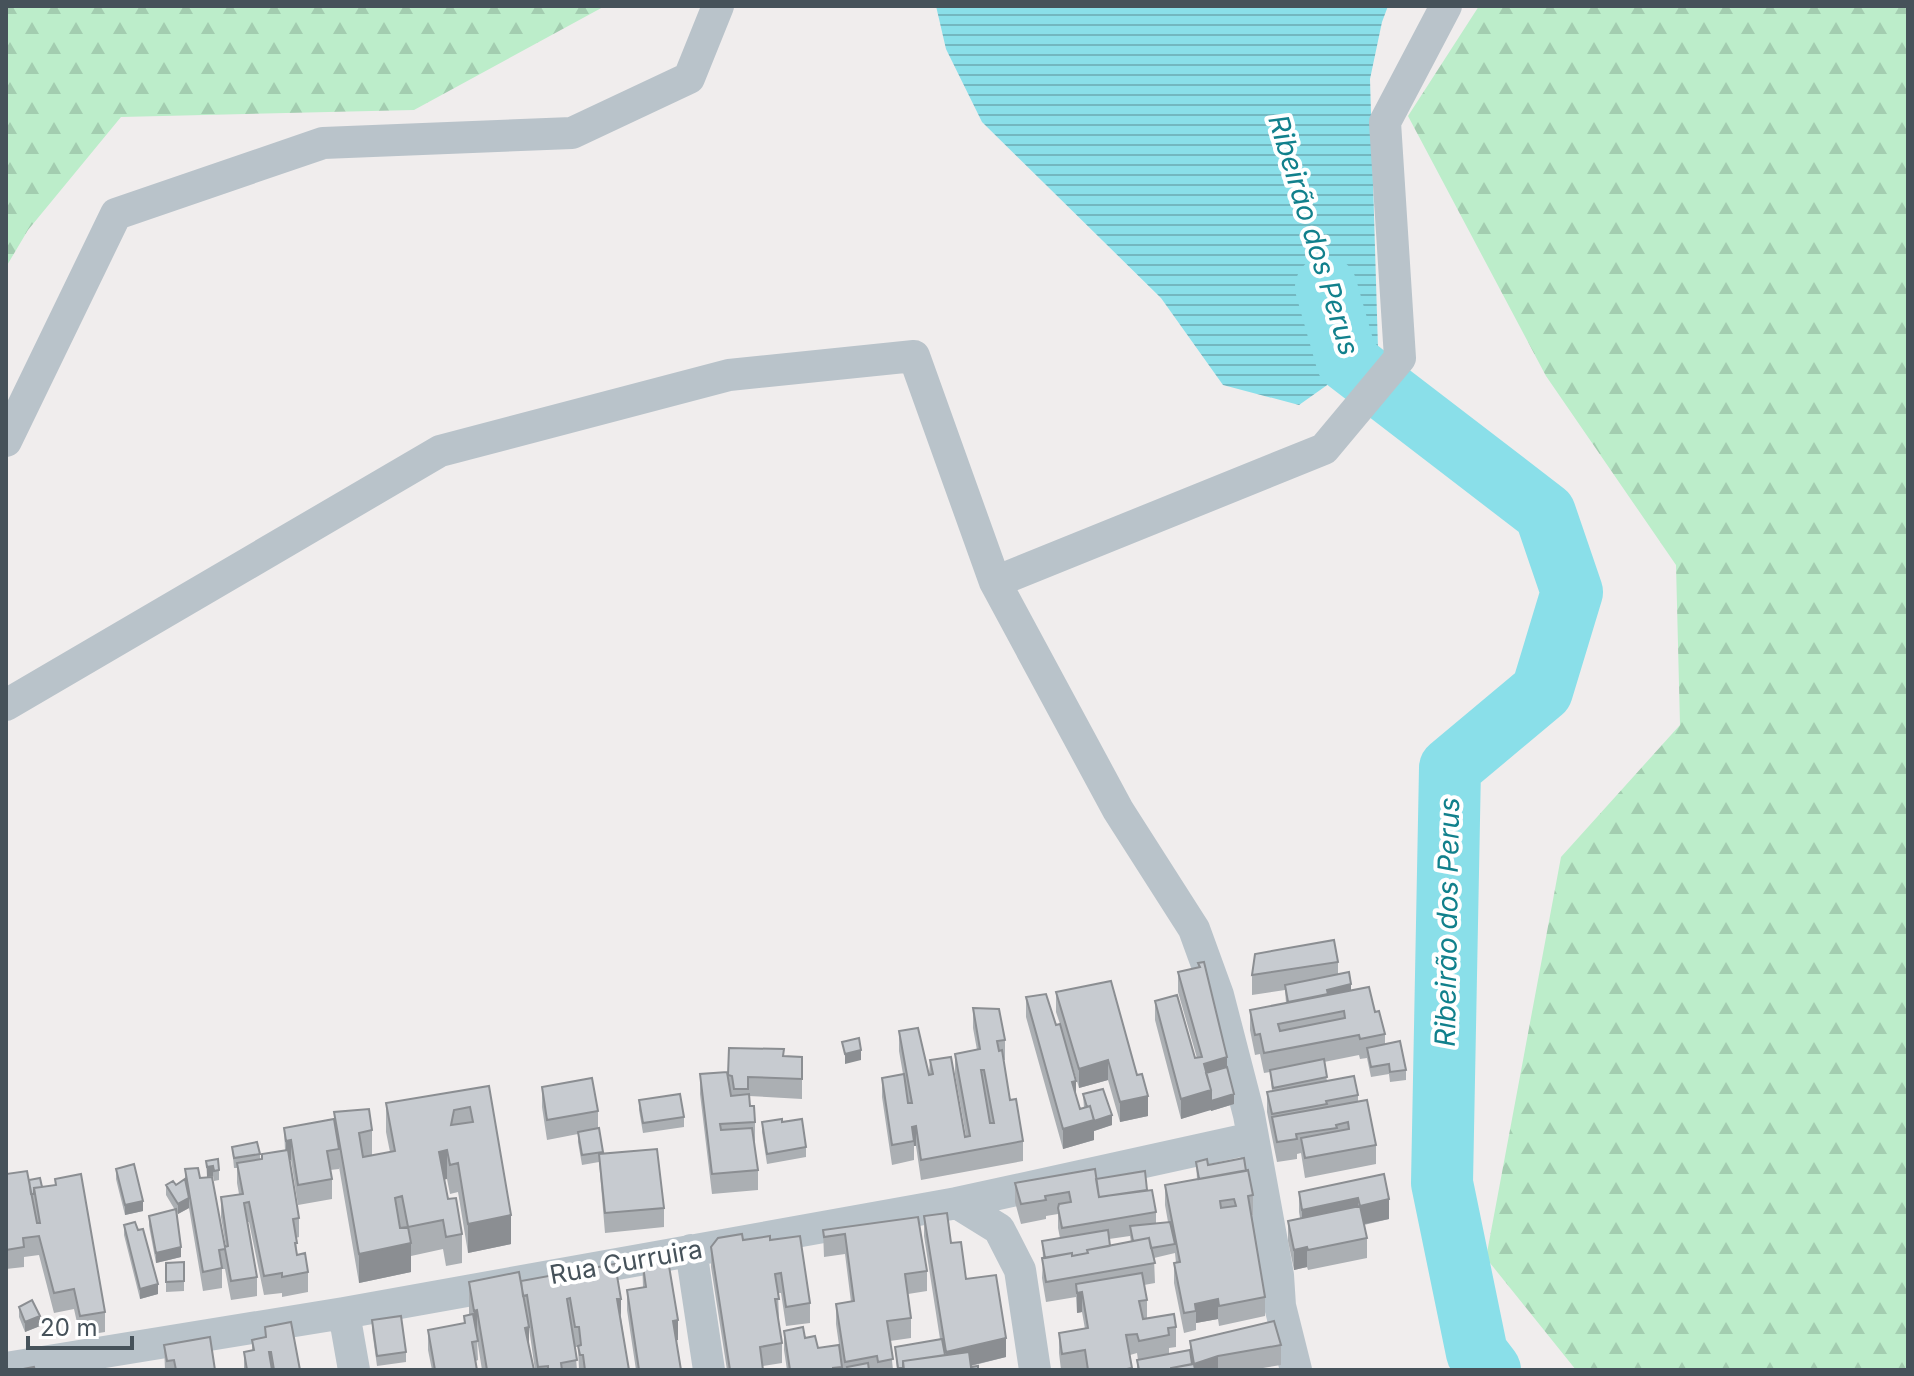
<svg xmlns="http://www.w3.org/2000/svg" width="1914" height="1376" font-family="Inter,sans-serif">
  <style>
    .forest { fill: url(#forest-firs) }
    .water { fill: url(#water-rules) }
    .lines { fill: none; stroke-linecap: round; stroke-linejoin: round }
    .river { stroke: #8adfe9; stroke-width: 62 }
    .minor { stroke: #b9c3ca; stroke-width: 32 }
    .wall { fill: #abafb3; fill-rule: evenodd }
    .shaded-wall { fill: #8b8e92 }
    .building { fill: #c7cbd0; stroke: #8b8e92; stroke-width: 2; fill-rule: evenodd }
    .labels { text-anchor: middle; stroke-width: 8; stroke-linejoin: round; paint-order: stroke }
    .street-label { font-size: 26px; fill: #46525a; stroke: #fff }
    .water-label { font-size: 28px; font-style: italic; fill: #11808c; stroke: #fff }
  </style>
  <defs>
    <pattern id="forest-firs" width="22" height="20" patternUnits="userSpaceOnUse" patternTransform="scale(2)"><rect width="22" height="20" fill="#bcedca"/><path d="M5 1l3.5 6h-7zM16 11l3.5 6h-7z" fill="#a3cdb0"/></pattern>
    <pattern id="water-rules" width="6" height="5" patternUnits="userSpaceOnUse" patternTransform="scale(2)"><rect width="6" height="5" fill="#8adfe9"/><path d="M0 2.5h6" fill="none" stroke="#73b7c0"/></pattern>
  </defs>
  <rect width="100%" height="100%" fill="#f0eded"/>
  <!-- forest -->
  <path class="forest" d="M6,6h599l-191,104 -293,7 -93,113 -22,37z
    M1479,6h429v1364h-332l-90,-112 75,-401 119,-132 -4,-160 -130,-189 -138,-260z"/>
  <!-- water -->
  <path class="water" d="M936,6h452l-6,16 -12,57 8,270 -79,56 -76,-20 -62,-87 -179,-176 -36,-73z"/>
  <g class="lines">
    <!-- river -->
    <path class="river" d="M1326,287l21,74 198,152 27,79 -30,99 -92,77 -8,415 35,170 13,17"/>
    <!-- minor -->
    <path class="minor" d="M6,441l110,-227 207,-71 249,-10 117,-55 29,-72
      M995,582l329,-133 76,-91 -15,-236 61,-116
      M6,705l434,-254 289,-76 185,-19 81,226 123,228 76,119 24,66 31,120 29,160 2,31 16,64
      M957,1203l296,-65
      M691,1250l18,120
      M344,1313l10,57
      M6,1368l338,-55 613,-110 42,26 21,41 15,100"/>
  </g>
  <!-- wall -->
  <path class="wall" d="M1338,962v12l13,16 24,22 10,22v10l21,26v10l-16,2 -1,-8 -18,3 -4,-19 -7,1 -1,-4 -35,7 3,19 31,14v6l18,44v19l-71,14 -4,-25 -4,1v5l-20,3 -10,-50v-20l5,-1 -2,-19 -6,1 -4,-19 -5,1 -5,-25v-20l36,-7 -1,-13 -33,5v-20z
    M1198,963l29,104 7,37 -23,7v-2l-30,10 -26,-99v-19l40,57h2l-19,-66v-20l20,-5z
    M1056,992l92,124 -28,6 -12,-42 -29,8 -12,-40 9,48 4,13 4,-1 -1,-14 29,31 -18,6v9l-31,9 -37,-132v-20l30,28 4,-1 -4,-12z
    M973,1008l32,32v20h-2l7,40 13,41v20l-102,19 -5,-34h-2v14l-22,5 -10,-68v-19l21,-4 -4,-23v-20l30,44 1,-15 35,77 1,-1 -11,-62v-20l22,-4 -4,-22z
    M729,1048l55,8 18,1v42l-53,-3 1,10 5,16v19l-1,1 4,28v20l-46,4 -12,-100v-20l28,7z
    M489,1086l22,158 -43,9 -10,-61 -8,2 -3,-15h-3l4,20 14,35v29l-16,3 -3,-17 -32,7v16l-52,11 -20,-116v2l-9,1 2,9v20l-34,6 -7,-45h-2l10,58v19l-3,1 1,17 11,17v20l-26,5v-4l-18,2 -15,-73h-2l10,55v19l-26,4 -6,-31h-3v19l-19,3 -14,-83 -11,6 -1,-2 4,45 -25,6 -7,-37v-10l26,-6 -9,-15v-10h10l9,-6v-10l15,9 26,69 -5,-30v-20l18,-3 -2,-11v-15h-3l-2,-21 28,7v5l25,-9 -1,-22 50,-5v-11l38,18v25l18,-3 -4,-20v-29z
    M542,1087l56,24v18l1,-1 4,25 61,55v19l-59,6 -6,-71 -17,3 -4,-23v-8l-31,6 -5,-33z
    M639,1100l45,17v10l-41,6 -4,-23z
    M762,1122h20l24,25v10l-39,7 -5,-32z
    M206,1161l13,9v10l-5,1 -1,-5 -6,1z
    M1196,1162l12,3 38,6 7,24v20h-1l13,82v19l-46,10 -1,-7 -22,4v7l-12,3 -10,-50v-20h2l-1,-10 -21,5 1,25 -11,2 3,15v19l29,8v20l-7,1v6l21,-4v-9l91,4v20l-30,5h-114v-10h1l-1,-7 -7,2 2,15h-71l-2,-17v-20l26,-4 -3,-17 -5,1 -1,-16 -30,5 -4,-24 1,-20 -1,-17 18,-3 -2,-10v-14l-12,2v3l-25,5 -6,-22v-19l81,-4 49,-8 2,20 9,21v12l12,-2 -3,-17v-20l32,-6zM1130,1236l1,6 -21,4 -1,-7z
    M116,1169l27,42 -18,4 -9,-36z
    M6,1174l23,6 13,7 63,125v20l-25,4 -6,-27 -20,4 -15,-58 -15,2v10l-18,2z
    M1384,1174l5,45 -25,6 3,13v20l-59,12 -1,-3 -13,3 -6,-29v-20l12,-3 -1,-6v-20z
    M924,1216l27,27 15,36 40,78 -35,9v1l7,3h-81l-2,-23 45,-8 -16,-103z
    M918,1217l9,54v20l-19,3 3,24v20l-21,3 3,29h-50l-1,-3v3h-55l-3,-20v-19l21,7 13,10 21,-3 -3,-21v-20l15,-2 -6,-48 -21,3 -1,-27z
    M124,1225l34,69 -18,5 -16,-64z
    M743,1240h27l40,63v20l-24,3 -5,-33h-3l1,25 -1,1 4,24v20l-19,3v4h-36l-16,-103v-20z
    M642,1259l36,81h-2l5,30h-45l-9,-60v-20l16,-3z
    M184,1262v29l-18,1v-29z
    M521,1281l100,37 8,52h-50l-1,-23h-3l2,23h-42l-6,-42v19l5,23h-52l-5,-31 1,21 -2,1 1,9h-45l-4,-20v-20l36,-7v-7l5,-1v-33z
    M19,1307l21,19 -15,6 -6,-15z
    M372,1320l34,32v10l-29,4 -5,-36z
    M265,1327l35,43h-56v-18l8,-2v-10l13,-3z
    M164,1345l51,25h-50z"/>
  <!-- shaded-wall -->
  <path class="shaded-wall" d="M1351,984v11l-24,5v-10z
    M861,1050v10l-16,4v-10z
    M1227,1057v20l-21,6 -2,-19z
    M1108,1060v20l-29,8v-19z
    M1076,1081v20l-4,-19z
    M1211,1090v20l-30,9v-20z
    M1234,1094v10l-23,7v-10z
    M1148,1096v20l-28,6v-20z
    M1112,1115v10l-18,6v9l-31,9v-20z
    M916,1126v20h-2l-2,-19z
    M291,1140v20h-5v-19z
    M447,1150v29l-8,2v-29z
    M213,1166v10l-6,1v-10z
    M189,1198v10l-11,6v-10z
    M1358,1198v20l-56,12v-20z
    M1389,1199v20l-29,6v-19z
    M143,1201v10l-18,4v-10z
    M511,1215v29l-43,9v-29z
    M411,1243v29l-52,11v-29z
    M181,1247v10l-25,6v-10z
    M1307,1247v20l-13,3v-20z
    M158,1284v10l-18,5v-10z
    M1082,1292v20l-5,1v-20z
    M617,1299h4v19z
    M1218,1299v20l-22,4v-12l-1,-7z
    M477,1310v29l-3,1v-29z
    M40,1316v10l-15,6v-10z
    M678,1320v20l-5,1v-20z
    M529,1327v29l-4,-28z
    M1006,1338v19l-54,13h-6v-18z
    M1218,1356v14h-24v-6z"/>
  <!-- building -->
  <path class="building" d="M1334,940l4,22 -86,13 3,-21z
    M1204,962l23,95 -23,7 7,26 -30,9 -26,-98 22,-6 18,63 7,-1 -24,-85 22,-5 -2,-4z
    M1349,972l2,12 -24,6 1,4 -40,8 -3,-17z
    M1111,981l26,94 5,-1 6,22 -28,6 -12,-42 -29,9 -23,-77z
    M1369,987l6,25 4,-1 6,23 -25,5 -1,-4 -95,18 -4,-19 -5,1 -5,-25zM1344,1011l1,7 -65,13 -2,-7z
    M1046,994l10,31 4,-1 16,57 -4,1 8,27 10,-3 4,14 -31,9 -37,-132z
    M973,1008l26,1 6,31 -8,1 2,10 3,-1 8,50 6,-1 7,42 -102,19 -5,-34 -4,1 2,14 -22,4 -10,-67 22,-4 4,29h4l-13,-72 19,-3 11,47 4,-1 -3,-14 21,-3 14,80 5,-1 -15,-82 25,-5zM981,1070h3l10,53h-4z
    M859,1038l2,12 -16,4 -3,-12z
    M1400,1041l6,29 -16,2 -1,-8 -18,3 -4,-19z
    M729,1048l55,1 -1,7 19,1v22l-54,-2v12h-14l-2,-13 -4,-1z
    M1324,1059l3,18 -54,11 -3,-18z
    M1227,1067l7,27 -23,7v-11l-5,-17z
    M727,1072l4,24 18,-2 1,12h4l1,16 -35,2 1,6 31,-2 6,42 -46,4 -12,-100z
    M1354,1076l4,19 -32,6 1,3 -55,10 -5,-22z
    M592,1078l6,33 -51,9 -5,-33z
    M489,1086l22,129 -43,9 -10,-61 -8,2 -3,-15 -8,2 9,47 8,-1 6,36 -16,3 -3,-17 -35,7 3,16 -52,11 -25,-142 35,-3 3,21 -13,3 4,24 32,-6 -9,-48zM470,1107l3,15 -22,3 3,-15zM402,1196l6,31 -8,1 -5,-30z
    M1103,1089l9,26 -18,6 -4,-15 -3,1 -4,-13z
    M680,1094l4,23 -41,6 -4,-23z
    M1367,1100l9,45 -71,13 -4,-20 48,-9 -1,-7 -12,3 1,3 -41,6 1,5 -20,3 -5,-25z
    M334,1119l5,30 -12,2 5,28 -34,6 -7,-45 -5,1 -2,-13z
    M782,1119v3l20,-3 4,28 -39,7 -5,-32z
    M599,1128l4,24 -21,3 -4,-23z
    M257,1142l3,12 -26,4 -2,-11z
    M657,1149l7,59 -59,5 -6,-59z
    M288,1150l11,68 -6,1 4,24h-2l2,12 8,-2 3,19 -26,5v-4l-18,3 -15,-74 -5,1 13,74 -26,4 -6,-32 -6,1 3,18 -19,4 -18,-103 13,-1 2,10 12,-1 13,70 3,-1 -7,-49 22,-3 -6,-31 25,-4v-5z
    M1244,1158l2,13 -47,8 -3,-17 11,-3 1,6z
    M218,1159l1,11 -5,1 -1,-5 -6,1 -1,-6z
    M134,1164l9,37 -18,4 -9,-36z
    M1095,1169l4,28 53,-7 4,22 -94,16 -4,-20 1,-4 12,-2 -2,-10 -24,4 1,4 -25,4 -6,-21z
    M1248,1170l5,25 -5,1 17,101 -46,9 -1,-7 -23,5 1,7 -12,2 -10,-50 6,-1 -15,-77zM1234,1199l2,7 -15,2 -1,-7z
    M27,1171l10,52h3l-6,-35 22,-3 -1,-6 26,-5 24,138 -25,4 -6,-27 -20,4 -15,-57 -16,2 1,9 -18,3v-76z
    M1145,1171l2,19 -48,7 -3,-18z
    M1384,1174l5,25 -29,7 7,32 -59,12 -1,-3 -13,3 -6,-29 72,-15 -2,-8 -56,12 -3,-18z
    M40,1178l2,9 -8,1v6h-3l-2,-14z
    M185,1179l4,19 -11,6 -12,-19 7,-4 3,4z
    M176,1209l5,38 -25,6 -7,-37z
    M947,1213l4,30 10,-1 5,37 30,-4 10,63 -60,14 -22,-136z
    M918,1217l9,54 -22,3 6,44 -24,3 6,38 -15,3 -1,-6 -32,6 -9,-58 18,-3 -9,-67 -21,3 -1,-7z
    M135,1222l3,8 5,-1 15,55 -18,5 -16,-64z
    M1170,1222l5,22 -24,4 -2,-10 -16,3 -3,-15z
    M1108,1230l2,16 -23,4 1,3 -16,3v-3l-27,5 -3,-17z
    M742,1234l1,6 27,-4v4l30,-4 10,67 -24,4 -5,-34 -6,1 4,25h-4l7,44 -22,4 3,23h-33l-19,-123 7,-9z
    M1149,1238l6,25 -109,19 -4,-24 30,-5v3l16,-3 -1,-3z
    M667,1254l11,66 -5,1 8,49h-42l-12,-80 19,-3 -4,-28z
    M184,1262v19l-18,1v-19z
    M615,1264l6,35h-4l12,71h-44l-2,-15h-3l-2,-9 3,-1 -2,-18h-4l-5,-29 -3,1 10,61 -16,3 1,7h-14v-4l-10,1 -11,-72 -4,1 -2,-15z
    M519,1272l10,55 -4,1 9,42h-47l-10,-60 -3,1 -5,-29z
    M1142,1273l5,27 -8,1 4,18 31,-5 2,13 -8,1 1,7 -30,6 -2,-7 -11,1 6,33 -10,2h-34l-3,-20 -23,4 -3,-21 29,-5 -6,-36 -5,1 -1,-9z
    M32,1300l8,16 -15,6 -6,-15z
    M473,1314l5,27 -6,1 5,28h-42l-7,-40 37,-7 -1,-7z
    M401,1316l5,36 -29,4 -5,-36z
    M1274,1321l7,24 -63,11 -24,8 -4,-23z
    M291,1322l9,48h-26l-3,-18h-2l3,18h-25l-3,-18 10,-2 -2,-10 14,-3 -1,-10z
    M803,1327l2,11 10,-2 3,12 21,-3 3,22 -9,1v2h-43l-6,-39z
    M210,1337l5,33h-39l-2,-10 -7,1 -3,-16z
    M942,1339l3,16 -42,6v7h-5l-3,-21z
    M1190,1350l2,14 -21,4v2h-32l-2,-10z
    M969,1352l2,15 7,-1v4h-74l-1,-9z
    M868,1363l1,7h-21l-1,-3z
    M1194,1364l1,6h-24v-2z
    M34,1367l1,3h-17z"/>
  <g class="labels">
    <!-- street labels -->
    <g class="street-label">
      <text transform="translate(626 1262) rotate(-10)" y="9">Rua Curruira</text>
    </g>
    <!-- water labels -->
    <g class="water-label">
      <text transform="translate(1314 235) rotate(73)" y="10">Ribeirão dos Perus</text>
      <text transform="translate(1447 922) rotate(-89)" y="10">Ribeirão dos Perus</text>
    </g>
  </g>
  <!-- border -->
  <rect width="1914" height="1376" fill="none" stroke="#46525a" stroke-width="16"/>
  <!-- scale -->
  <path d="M28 1336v12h104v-12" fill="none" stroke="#46525a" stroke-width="4"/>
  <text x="40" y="1336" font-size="24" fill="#46525a" stroke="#ffffff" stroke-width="6" paint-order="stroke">20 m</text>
</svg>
